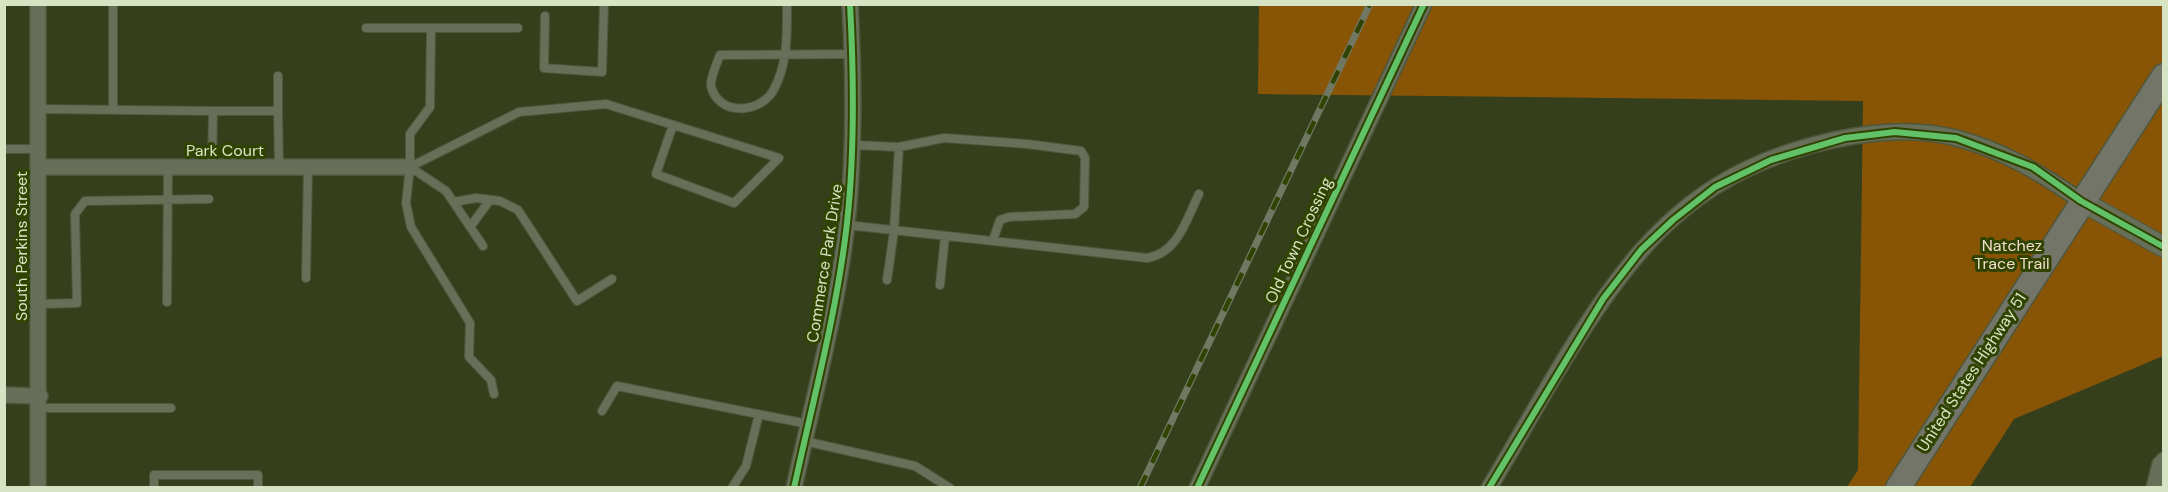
<svg xmlns="http://www.w3.org/2000/svg" width="2168" height="492" font-family="'DM Sans',sans-serif">
  <style>
    .green { fill: #885506 }
    .lines { fill: none; stroke-linecap: round; stroke-linejoin: round }
    .service-casing { stroke: #4e573c; stroke-width: 10 }
    .minor-casing { stroke: #4e573c; stroke-width: 18 }
    .tertiary-casing { stroke: #4e573c; stroke-width: 22 }
    .primary-casing { stroke: #4e573c; stroke-width: 27 }
    .service { stroke: #676f58; stroke-width: 8 }
    .minor { stroke: #676f58; stroke-width: 15 }
    .tertiary { stroke: #676f58; stroke-width: 20 }
    .primary { stroke: #727568; stroke-width: 24 }
    .rail-casing { stroke: #707863; stroke-width: 7 }
    .rail { stroke: #314300; stroke-width: 4.5; stroke-dasharray: 14; stroke-linecap: butt }
    .cycleway-casing { stroke: #314300; stroke-width: 10 }
    .cycleway { stroke: #61c268; stroke-width: 6 }
    .labels { text-anchor: middle; stroke-width: 6; stroke-linejoin: round; paint-order: stroke }
    .street-label { font-size: 16px; fill: #d7e4c4; stroke: #314300 }
    .park-label { font-size: 16px; fill: #f2dfcd; stroke: #314300 }
  </style>
  <rect width="100%" height="100%" fill="#353f1c"/>
  <!-- green -->
  <path class="green" d="M1259,5h904v351l-149,63 -44,68h-123l11,-17 5,-369 -605,-7z"/>
  <g class="lines">
    <!-- service casing -->
    <g class="service-casing">
      <path id="service" d="M113,4v106
        M787,4c0,31 1,60 -14,87 -14,23 -55,25 -62,-5 -1,-8 6,-23 9,-31l133,-1
        M545,16l-1,52 58,4 2,-68
        M366,28h152
        M431,28l-1,79 -20,27v33l-4,36 5,24 59,96 -1,34 22,23 3,14
        M278,76v35
        M38,109l175,2 -1,57
        M213,111h65l1,56
        M853,145l46,2 45,-9 83,6 54,7 4,7 -1,49 -9,7 -66,3 -9,3 -7,20
        M4,149h34
        M410,167l109,-55 87,-8 173,54 -45,45 -78,-29 17,-49
        M410,167l36,24 37,55
        M454,202l22,-4 24,3 18,9 59,91 35,-22
        M847,225l300,33c31,-5 39,-38 52,-64
        M470,227l20,-27
        M306,278l2,-110
        M887,280l7,-49 5,-84
        M940,285l5,-49
        M167,302l1,-134
        M40,304l37,-1 -2,-89 10,-13 124,-2
        M40,408h131
        M602,411l15,-25 191,38
        M804,441l111,25 35,22
        M154,488v-13h104v13
        M732,488l14,-22 13,-52"/>
    </g>
    <!-- minor casing -->
    <g class="minor-casing">
      <path id="minor" d="M38,4v484
        M40,167h370
        M4,395l36,1
        M794,488c19,-88 43,-176 53,-265 8,-73 7,-145 3,-219
        M1197,488l227,-484
        M1489,488c47,-78 93,-169 152,-237 21,-24 48,-48 75,-65 63,-39 167,-67 240,-48 47,12 86,36 125,63
        M2154,488l6,-24 4,-4"/>
    </g>
    <!-- tertiary casing -->
    <g class="tertiary-casing">
      <path id="tertiary" d="M2081,201l83,46"/>
    </g>
    <!-- primary casing -->
    <g class="primary-casing">
      <path id="primary" d="M1898,488l266,-412"/>
    </g>
    <!-- service -->
    <use href="#service" class="service"/>
    <!-- minor -->
    <use href="#minor" class="minor"/>
    <!-- tertiary -->
    <use href="#tertiary" class="tertiary"/>
    <!-- primary -->
    <use href="#primary" class="primary"/>
    <!-- rail casing -->
    <g class="rail-casing">
      <path id="rail" d="M1140,488l230,-484"/>
    </g>
    <!-- rail -->
    <use href="#rail" class="rail"/>
    <!-- cycleway casing -->
    <g class="cycleway-casing">
      <path id="cycleway" d="M794,488c19,-88 43,-176 53,-265 8,-73 7,-145 3,-219
        M1197,488l227,-484
        M1489,488l114,-189 38,-49 32,-30 42,-33 56,-27 74,-22 50,-6 61,6 77,29 48,34 83,46"/>
    </g>
    <!-- cycleway -->
    <use href="#cycleway" class="cycleway"/>
  </g>
  <g class="labels">
    <!-- street labels -->
    <g class="street-label">
      <text x="225" y="156">Park Court</text>
      <text transform="translate(1298 240) rotate(-65)" y="6">Old Town Crossing</text>
      <text transform="translate(21 246) rotate(-90)" y="6">South Perkins Street</text>
      <text transform="translate(824 263) rotate(-81)" y="6">Commerce Park Drive</text>
      <text transform="translate(1971 372) rotate(-57)" y="6">United States Highway 51</text>
    </g>
    <!-- park labels -->
    <g class="park-label">
      <text x="2012" y="251">Natchez<tspan x="2012" dy="18">Trace Trail</tspan></text>
    </g>
  </g>
  <!-- border -->
  <rect width="2168" height="492" fill="none" stroke="#d7e4c4" stroke-width="12"/>
</svg>
